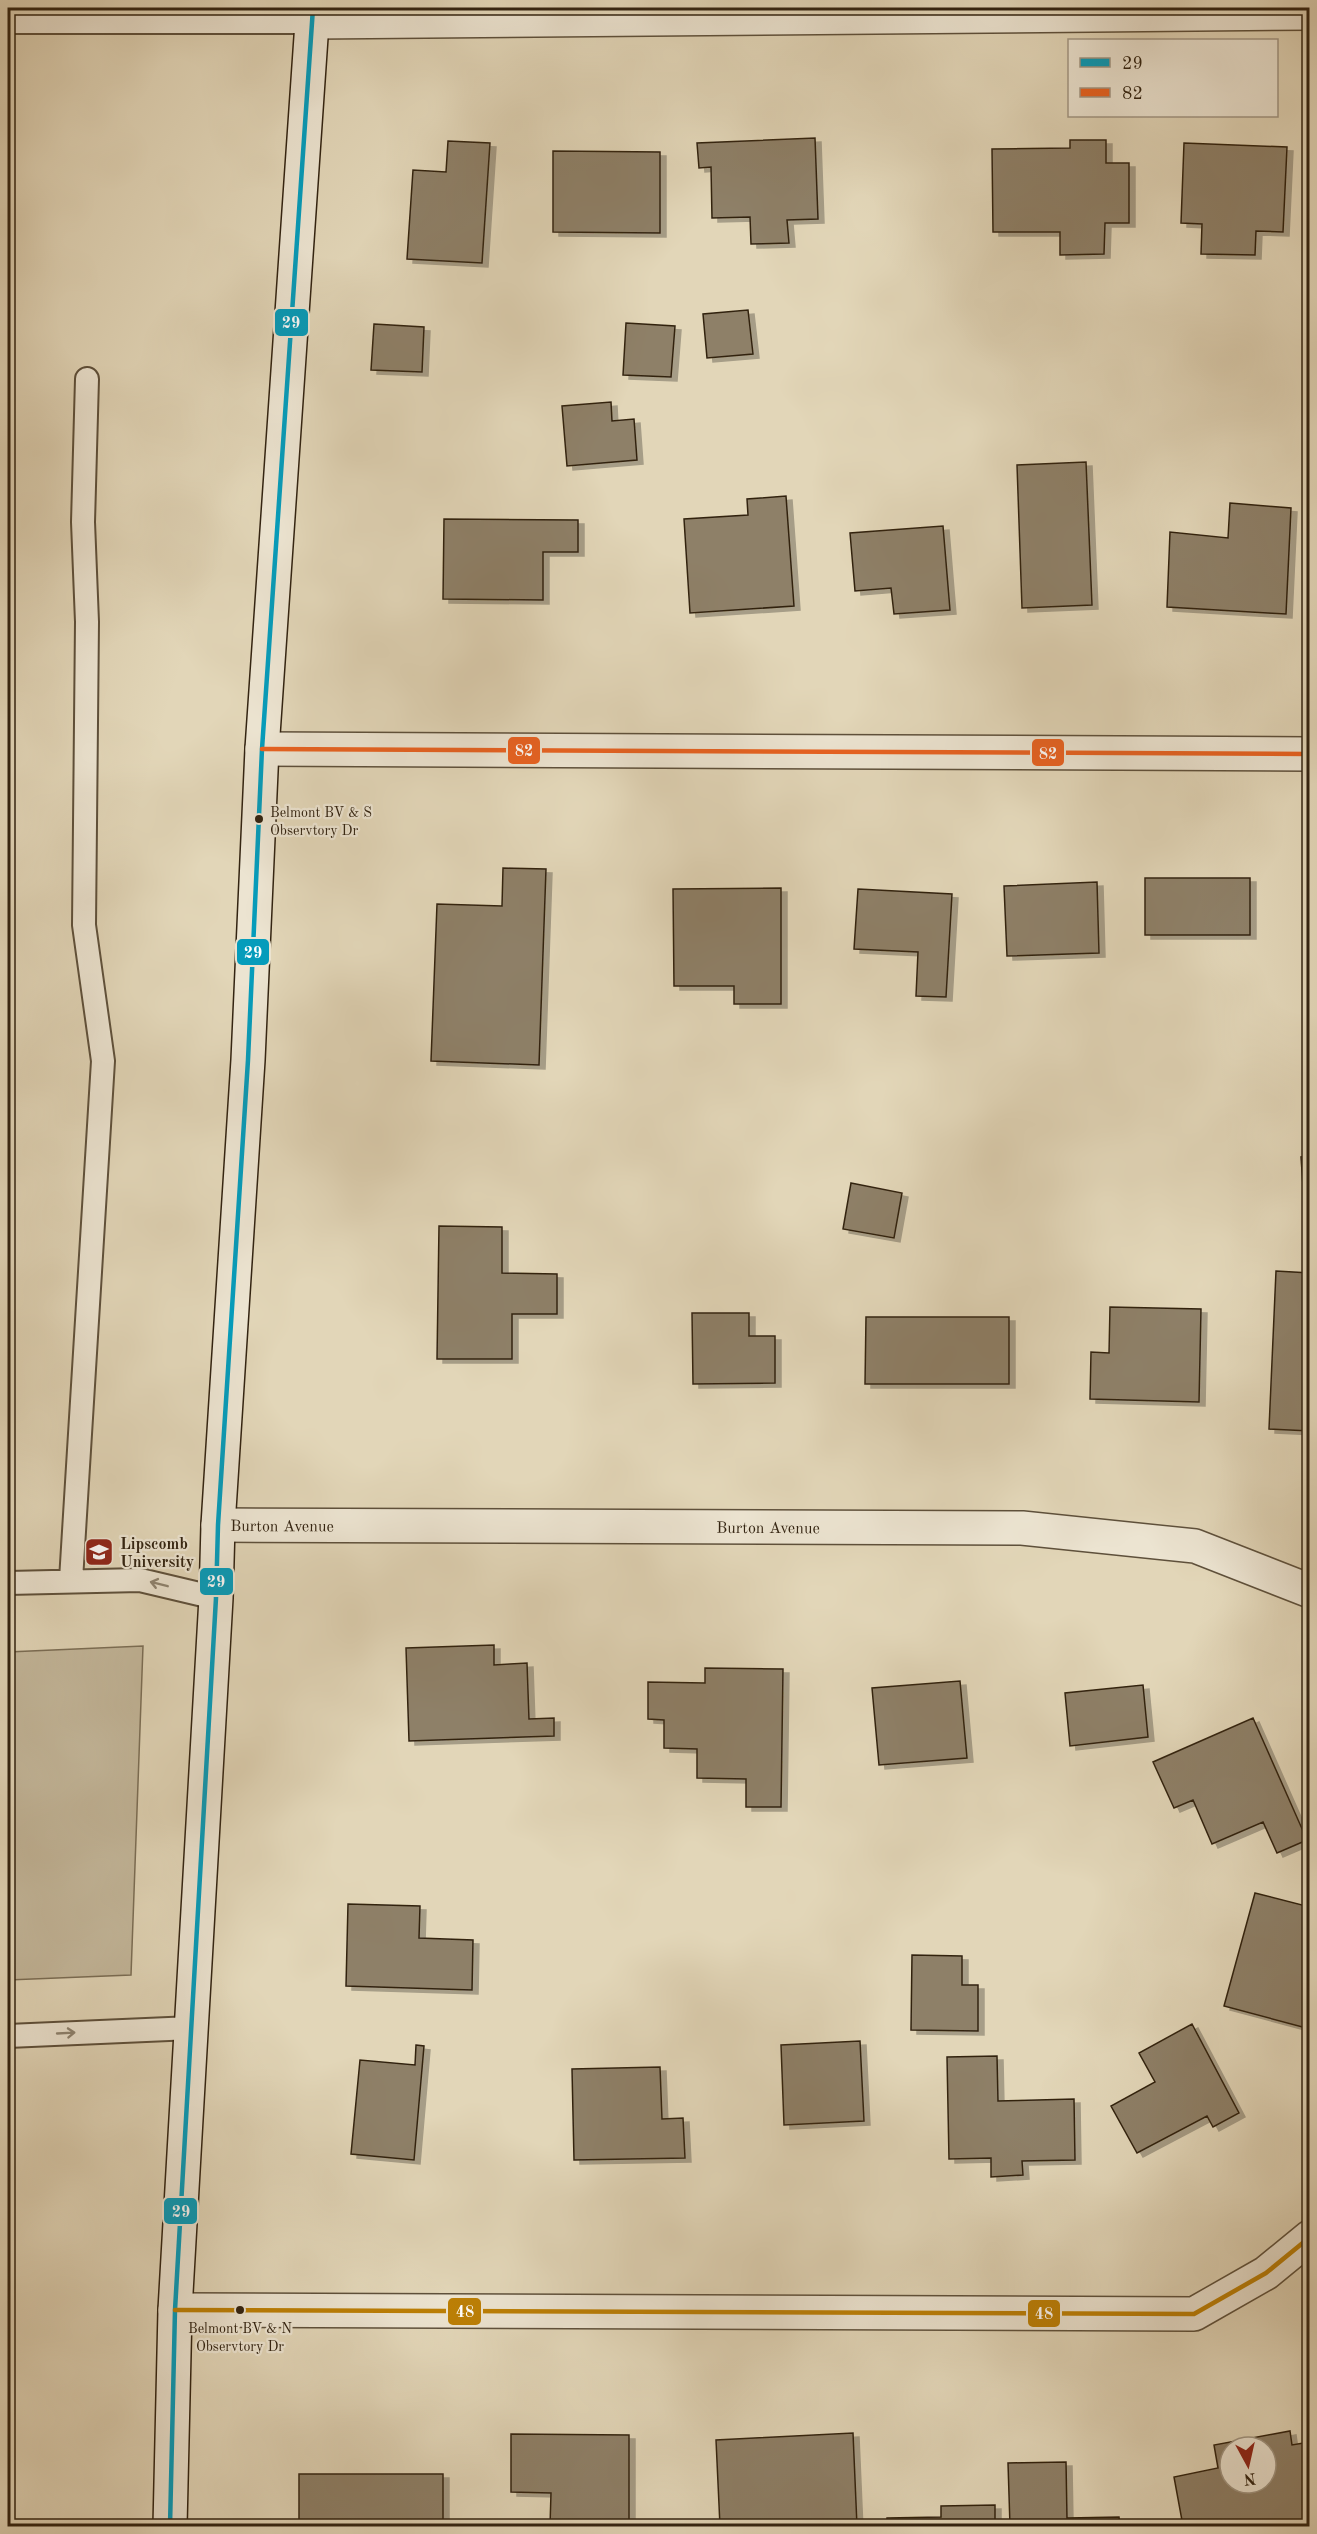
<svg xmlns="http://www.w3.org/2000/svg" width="1317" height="2534" font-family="'Old Standard TT',serif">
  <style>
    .green { fill: #c4b89c; stroke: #7b6e56; stroke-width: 1.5 }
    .building { fill: #8e8068; stroke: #322311; stroke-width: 1.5; fill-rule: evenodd; filter: url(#shadow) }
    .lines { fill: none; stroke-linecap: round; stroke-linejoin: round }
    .lane-casing { stroke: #5e503b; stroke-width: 26 }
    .street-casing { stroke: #5e503b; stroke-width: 36 }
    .secondary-casing { stroke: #322311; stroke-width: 36 }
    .lane { stroke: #ece4d1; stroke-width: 22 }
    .street { stroke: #ece4d1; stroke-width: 33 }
    .secondary { stroke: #ece4d1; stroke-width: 33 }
    .bus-1-casing { stroke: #ece4d1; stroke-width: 9 }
    .bus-2-casing { stroke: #ece4d1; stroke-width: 9 }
    .bus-3-casing { stroke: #ece4d1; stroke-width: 9 }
    .bus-1 { stroke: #059cbb; stroke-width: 4.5 }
    .bus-2 { stroke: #e86221; stroke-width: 4.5 }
    .bus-3 { stroke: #bc7f05; stroke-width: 4.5 }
    .oneway { stroke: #8f8471 }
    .bus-dot { fill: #322311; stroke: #ece4d1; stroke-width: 2 }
    .labels { text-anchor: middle; stroke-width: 4.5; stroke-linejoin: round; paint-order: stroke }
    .bus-label { font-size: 14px; fill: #322311; stroke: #ece4d1; text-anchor: start }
    .street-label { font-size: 16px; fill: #322311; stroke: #ece4d1 }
    .poi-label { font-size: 16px; font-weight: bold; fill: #322311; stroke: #ece4d1; text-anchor: start }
    .line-badge { stroke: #ece4d1; stroke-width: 2 }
    .badge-label { font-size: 16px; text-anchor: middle; font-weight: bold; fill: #fff }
  </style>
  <defs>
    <filter id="shadow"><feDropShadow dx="6" dy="4" stdDeviation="0" flood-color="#0004"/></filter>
  </defs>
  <rect width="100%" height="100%" fill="#e2d6b8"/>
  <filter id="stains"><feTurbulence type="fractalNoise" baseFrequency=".00333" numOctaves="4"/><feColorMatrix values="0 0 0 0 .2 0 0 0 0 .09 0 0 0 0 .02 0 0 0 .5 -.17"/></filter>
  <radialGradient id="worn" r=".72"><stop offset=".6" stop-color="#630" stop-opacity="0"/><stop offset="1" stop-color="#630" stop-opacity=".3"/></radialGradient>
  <!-- green -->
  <path class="green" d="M143,1646l-12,329 -123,5v-328z"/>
  <!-- building -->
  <path class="building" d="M815,138l3,81 -31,1 2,23 -38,1 -1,-27 -38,1 -1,-51 -12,1 -2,-25z
    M1070,140h36v23h23v60h-24l-1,31 -44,1v-23h-67l-1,-83 78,-1z
    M448,141l42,2 -8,120 -75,-4 6,-89 33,2z
    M1184,143l103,4 -4,85 -27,-1 -1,24 -54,-1 1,-30 -21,-1z
    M553,151l107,1v81l-107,-1z
    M748,310l5,44 -46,4 -4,-44z
    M626,323l49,3 -4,51 -48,-2z
    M374,324l50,3 -2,45 -51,-2z
    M611,402l1,19 22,-2 3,41 -70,6 -5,-60z
    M1086,462l6,143 -70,3 -5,-143z
    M786,496l8,110 -104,7 -6,-94 64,-4 -1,-16z
    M1230,503l61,5 -5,106 -119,-7 3,-75 58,6z
    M444,519l134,1v32h-35v48l-100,-1z
    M943,526l7,84 -56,4 -3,-26 -36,3 -5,-58z
    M503,868l43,1 -7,196 -108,-4 6,-157 65,2z
    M1145,878h105v57h-105z
    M1097,882l2,71 -92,3 -3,-70z
    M781,888v116h-47v-18h-60l-1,-97z
    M858,889l94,5 -6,103 -30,-1 2,-44 -64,-3z
    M1310,1142v73h-5l-4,-58 7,-1 -1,-13z
    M851,1183l51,10 -8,45 -51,-9z
    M439,1226l63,1v46l55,1v40h-45v45h-75z
    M1276,1271l34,2v158l-41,-2z
    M1110,1307l91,2 -2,93 -109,-3 1,-47 18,1z
    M692,1313h57v23h26v47l-82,1z
    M866,1317h143v67h-144z
    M494,1645v20l33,-2 2,56 25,-1v18l-145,5 -3,-93z
    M705,1668l78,1 -2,138h-35v-28l-49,-1v-29l-33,-1v-28l-16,-1v-37l57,1z
    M960,1681l7,77 -88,7 -7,-77z
    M1143,1685l5,52 -78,9 -5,-53z
    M1253,1718l54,122 -30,13 -14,-31 -51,22 -19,-44 -19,8 -21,-46z
    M1255,1893l55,14v122l-86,-23z
    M348,1904l72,2 -1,32 54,2 -1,50 -126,-4z
    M912,1955l50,1v29h16v46l-67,-1z
    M1192,2024l47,89 -26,14 -6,-11 -70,37 -26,-47 44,-24 -16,-29z
    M860,2041l4,80 -80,4 -3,-80z
    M416,2045l8,1 -10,114 -63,-6 9,-94 55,5z
    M997,2056l1,45 76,-2 1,61 -53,1 1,14 -32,2v-19l-42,1 -2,-102z
    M660,2067l2,52 21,-1 2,40 -111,2 -2,-91z
    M1290,2431l2,14 18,-3v84h-127l-9,-49 44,-9 -4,-23zM1230,2447h36v36h-36z
    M853,2433l4,93h-137l-4,-86z
    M511,2434l118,1v91h-79l1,-33 -40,-1z
    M1066,2462l1,56 52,-1 1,9h-110l-2,-63z
    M299,2474h144v52h-144z
    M995,2505v21h-108v-8l54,-1v-11z"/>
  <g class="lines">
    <!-- lane casing -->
    <g class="lane-casing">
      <path id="lane" d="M8,22h305
        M71,1580l32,-519 -19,-136 3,-303 -4,-100 4,-143
        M8,1583l132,-3 76,18
        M8,2036l184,-8"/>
    </g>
    <!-- street casing -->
    <g class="street-casing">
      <g id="street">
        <path d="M313,22l997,-9"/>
        <path d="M262,749l1048,5"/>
        <path id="s1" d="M218,1525l804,3 173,18 115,45"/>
        <path d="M175,2310l1019,4 72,-41 44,-36"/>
      </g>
    </g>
    <!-- secondary casing -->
    <g class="secondary-casing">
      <path id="secondary" d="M170,2526l5,-216 41,-712 2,-73 30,-465 14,-311 51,-741"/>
    </g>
    <!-- lane -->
    <use href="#lane" class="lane"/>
    <!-- street -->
    <use href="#street" class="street"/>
    <!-- secondary -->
    <use href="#secondary" class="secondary"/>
    <!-- bus-1 casing -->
    <g class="bus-1-casing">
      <path id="bus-1" d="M170,2526l5,-216 41,-712 2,-73 30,-465 14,-311 51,-741"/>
    </g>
    <!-- bus-2 casing -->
    <g class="bus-2-casing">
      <path id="bus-2" d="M262,749l1048,5"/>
    </g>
    <!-- bus-3 casing -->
    <g class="bus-3-casing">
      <path id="bus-3" d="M175,2310l1019,4 72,-41 44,-36"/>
    </g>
    <!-- bus-1 -->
    <use href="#bus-1" class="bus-1"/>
    <!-- bus-2 -->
    <use href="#bus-2" class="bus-2"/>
    <!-- bus-3 -->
    <use href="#bus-3" class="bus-3"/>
  </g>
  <!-- one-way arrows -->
  <defs><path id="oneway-shaft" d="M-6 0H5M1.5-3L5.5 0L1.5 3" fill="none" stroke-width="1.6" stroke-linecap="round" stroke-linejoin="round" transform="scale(1.5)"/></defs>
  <g class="oneway">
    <use href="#oneway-shaft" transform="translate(159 1584) rotate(-166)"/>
    <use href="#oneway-shaft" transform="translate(66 2033) rotate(-3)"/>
  </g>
  <!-- icons -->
  <defs>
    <g id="university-square" transform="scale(1.5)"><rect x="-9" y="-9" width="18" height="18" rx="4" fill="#8f2418" stroke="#ece4d1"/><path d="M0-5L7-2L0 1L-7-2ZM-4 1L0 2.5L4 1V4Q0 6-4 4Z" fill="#fff"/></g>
  </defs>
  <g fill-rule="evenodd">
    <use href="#university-square" x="99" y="1552"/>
  </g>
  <!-- markers -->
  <g class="bus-dot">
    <circle cx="259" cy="819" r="5"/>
    <circle cx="240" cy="2310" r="5"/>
  </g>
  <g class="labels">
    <!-- bus labels -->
    <g class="bus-label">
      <text x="270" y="817">Belmont BV &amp; S<tspan x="270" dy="18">Observtory Dr</tspan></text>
      <text x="240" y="2333" text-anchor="middle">Belmont BV &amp; N<tspan x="240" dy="18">Observtory Dr</tspan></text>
    </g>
    <!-- street labels -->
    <g class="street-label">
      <text dy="6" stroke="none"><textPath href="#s1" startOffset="64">Burton Avenue</textPath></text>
      <text dy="6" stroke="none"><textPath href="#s1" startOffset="550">Burton Avenue</textPath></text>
    </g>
    <!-- poi labels -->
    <g class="poi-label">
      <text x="120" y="1549">Lipscomb<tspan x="120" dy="18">University</tspan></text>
    </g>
  </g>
  <g class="line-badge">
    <rect x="274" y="308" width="35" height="29" rx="6" fill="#059cbb"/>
    <rect x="507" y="736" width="34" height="29" rx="6" fill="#e86221"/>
    <rect x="1031" y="738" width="34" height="29" rx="6" fill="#e86221"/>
    <rect x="236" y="938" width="34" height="28" rx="6" fill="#059cbb"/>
    <rect x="199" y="1567" width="35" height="29" rx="6" fill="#059cbb"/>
    <rect x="163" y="2197" width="35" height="28" rx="6" fill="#059cbb"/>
    <rect x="447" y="2297" width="35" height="29" rx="6" fill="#bc7f05"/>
    <rect x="1027" y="2299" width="34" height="29" rx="6" fill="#bc7f05"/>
  </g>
  <g class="badge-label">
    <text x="291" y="328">29</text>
    <text x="524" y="756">82</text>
    <text x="1048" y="759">82</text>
    <text x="253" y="958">29</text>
    <text x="216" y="1587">29</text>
    <text x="181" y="2217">29</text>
    <text x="465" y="2317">48</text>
    <text x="1044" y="2319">48</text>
  </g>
  <!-- margin -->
  <rect width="1317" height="2534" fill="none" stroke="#e2d6b8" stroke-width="30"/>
  <rect x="9" y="9" width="1299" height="2516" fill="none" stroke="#322311" stroke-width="3"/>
  <rect x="15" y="15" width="1287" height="2504" fill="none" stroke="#322311" stroke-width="1.5"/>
  <!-- legend -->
  <rect x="1068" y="39" width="210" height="78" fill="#ece4d1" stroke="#a29784" stroke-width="1.5"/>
  <rect x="1080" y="58" width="30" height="9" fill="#059cbb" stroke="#a29784" stroke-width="1.5"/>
  <text x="1122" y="69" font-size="18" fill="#322311">29</text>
  <rect x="1080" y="88" width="30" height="9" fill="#e86221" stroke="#a29784" stroke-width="1.5"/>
  <text x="1122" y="99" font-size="18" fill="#322311">82</text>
  <!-- north arrow -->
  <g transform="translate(1248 2465) rotate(172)"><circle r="28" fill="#ece4d1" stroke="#a29784" stroke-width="1.5"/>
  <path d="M0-4.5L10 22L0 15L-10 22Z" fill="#8f2418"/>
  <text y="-9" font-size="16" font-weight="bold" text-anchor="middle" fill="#322311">N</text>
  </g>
  <rect width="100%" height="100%" filter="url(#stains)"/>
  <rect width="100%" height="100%" fill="url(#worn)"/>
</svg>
